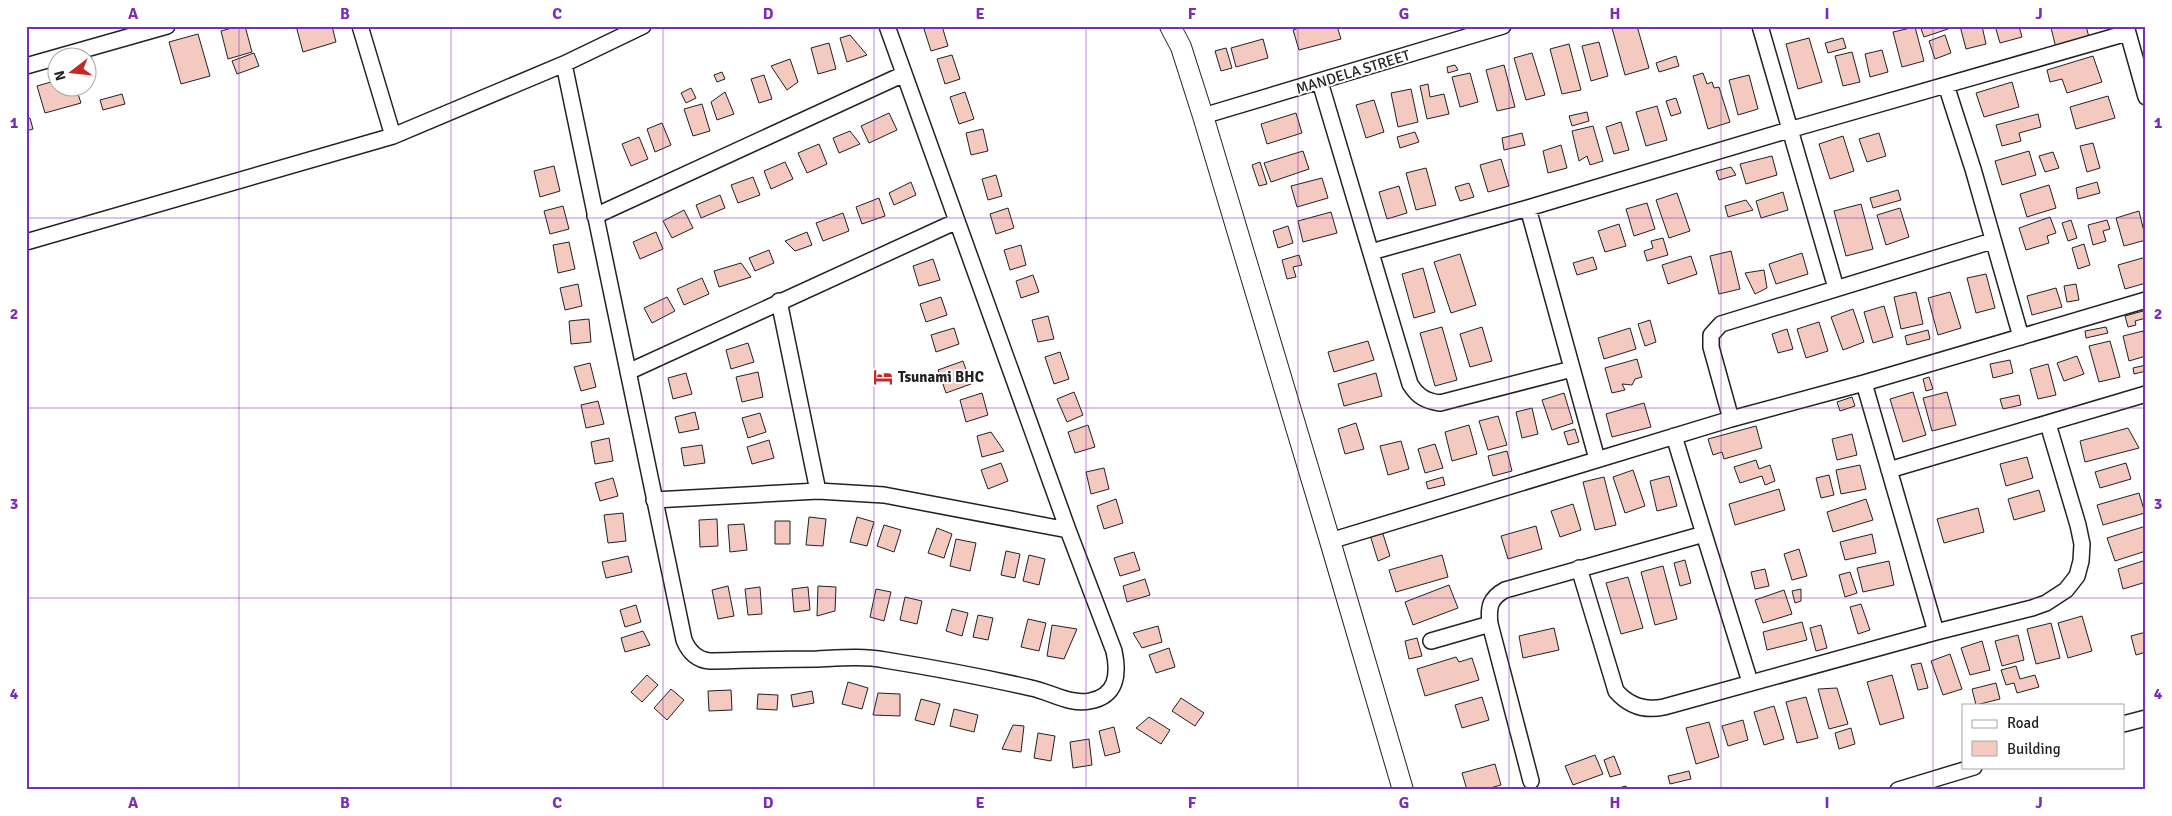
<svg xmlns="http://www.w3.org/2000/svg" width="2172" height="816" font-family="Signika,sans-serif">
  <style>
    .building { fill: #f3c9c0; stroke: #222 }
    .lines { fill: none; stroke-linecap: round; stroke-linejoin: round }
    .minor-casing { stroke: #222; stroke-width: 18 }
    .secondary-casing { stroke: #222; stroke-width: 22 }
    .minor { stroke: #fff; stroke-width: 15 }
    .secondary { stroke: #fff; stroke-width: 20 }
    .grid { fill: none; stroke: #7b2cbf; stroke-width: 1; stroke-opacity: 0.55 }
    .labels { text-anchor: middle; stroke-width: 4; stroke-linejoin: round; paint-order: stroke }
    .street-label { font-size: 15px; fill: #222; stroke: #fff }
    .poi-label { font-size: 15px; font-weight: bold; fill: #222; stroke: #fff; text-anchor: start }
    .neatline { fill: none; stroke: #7b2cbf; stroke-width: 2 }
    .grid-label { font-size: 16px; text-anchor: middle; font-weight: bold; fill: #7b2cbf }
  </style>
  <rect width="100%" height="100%" fill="#fff"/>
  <!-- building -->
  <path class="building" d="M239,26h6l7,26 -24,7 -7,-28z
    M296,26h36l4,16 -33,10z
    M932,26h10l6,20 -17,5 -7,-22z
    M1305,26h32l4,13 -42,11 -6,-20z
    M1618,26h19l12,42 -24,7 -13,-47z
    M1920,26h27l1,3 -24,8z
    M1960,26h22l4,18 -20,5z
    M1995,26h24l3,11 -22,6z
    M2058,26h28l4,15 -34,7 -5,-20z
    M1915,27l9,34 -22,6 -9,-35z
    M198,34l12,42 -29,8 -12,-42z
    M850,35l17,20 -20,7 -7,-24z
    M1945,35l6,18 -16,6 -6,-18z
    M1809,38l13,44 -24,7 -12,-45z
    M1843,38l3,10 -18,5 -3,-10z
    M1263,39l5,19 -32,9 -5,-19z
    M1599,42l9,34 -17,5 -9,-35z
    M829,43l7,26 -18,5 -7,-26z
    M1569,44l12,46 -19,4 -12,-45z
    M1226,48l6,20 -11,3 -6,-20z
    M1882,50l6,22 -18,5 -5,-23z
    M1852,52l8,30 -17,4 -8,-30z
    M254,53l5,13 -22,8 -5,-13z
    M1532,53l13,42 -19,5 -12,-42z
    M952,55l8,24 -15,5 -8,-25z
    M1676,56l3,10 -20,6 -3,-9z
    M2093,56l9,26 -35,11 -5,-14 -12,3 -3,-12z
    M790,59l8,23 -11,8 -16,-24z
    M1455,65l3,5 -10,3 -1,-6z
    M1504,65l11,42 -18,4 -11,-41z
    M722,72l3,7 -8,3 -3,-7z
    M1470,73l8,29 -18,5 -8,-30z
    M1703,73l4,11 5,-2 2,6 5,-1 11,35 -22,7 -15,-53z
    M764,75l8,24 -13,4 -8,-24z
    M1749,75l9,34 -20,6 -9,-35z
    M58,80v8h18l5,15 -36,10 -8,-27z
    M2012,82l7,25 -35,10 -8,-24z
    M1428,84l2,13 14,-3 5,20 -22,5 -7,-33z
    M691,88l5,10 -10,5 -5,-10z
    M1411,89l7,33 -20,5 -7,-34z
    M725,92l9,22 -17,6 -6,-18z
    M965,92l9,27 -15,5 -9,-27z
    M122,94l3,10 -22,6 -3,-10z
    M2108,96l7,22 -39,11 -6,-22z
    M1676,98l5,15 -10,3 -5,-15z
    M1374,100l10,32 -18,6 -10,-33z
    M702,104l8,27 -17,5 -9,-27z
    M1657,106l10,34 -21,6 -10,-34z
    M1587,112l2,9 -17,5 -3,-10z
    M889,113l8,17 -28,13 -8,-17z
    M1296,113l6,20 -35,11 -6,-20z
    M2038,114l3,13 -22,6 2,8 -19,5 -6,-21z
    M30,118l3,11 -7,2v-12z
    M1621,122l8,28 -15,4 -8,-27z
    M662,123l9,22 -16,7 -8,-23z
    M1593,126l10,35 -13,4 -3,-9 -8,5 -7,-30z
    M983,129l5,22 -17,4 -5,-22z
    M850,131l10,13 -21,9 -6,-15z
    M1415,132l4,10 -19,6 -3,-11z
    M1522,133l3,12 -21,5 -2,-12z
    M1879,133l7,23 -19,6 -8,-23z
    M1843,136l11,35 -24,8 -11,-35z
    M639,137l9,22 -17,7 -9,-22z
    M2093,143l7,25 -13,4 -7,-26z
    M819,144l8,20 -20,9 -9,-20z
    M1561,145l6,23 -19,5 -5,-22z
    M1303,151l6,18 -38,13 -7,-19z
    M2029,151l7,24 -34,10 -7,-24z
    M2053,152l6,16 -14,4 -6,-16z
    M1772,156l5,19 -31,9 -6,-20z
    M1501,159l8,27 -21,6 -8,-27z
    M785,162l8,17 -22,10 -7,-18z
    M1260,162l7,22 -8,2 -7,-21z
    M554,166l6,25 -20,6 -6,-26z
    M1731,167l5,8 -17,5 -3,-9z
    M1426,168l10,37 -20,5 -10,-37z
    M996,175l6,21 -14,4 -6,-21z
    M753,177l7,18 -22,8 -7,-18z
    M1322,178l6,20 -31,9 -6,-21z
    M911,182l5,13 -22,10 -5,-12z
    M2097,182l3,11 -22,6 -2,-11z
    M1469,183l5,14 -14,4 -5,-14z
    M2049,185l7,23 -29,9 -7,-23z
    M1399,186l8,27 -20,6 -8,-27z
    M1898,190l3,10 -28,8 -3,-10z
    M1783,192l5,18 -27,8 -5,-17z
    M1677,193l13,38 -21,7 -13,-38z
    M720,195l5,13 -24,10 -5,-13z
    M879,198l6,18 -23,8 -6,-17z
    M1746,200l7,10 -25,7 -3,-11z
    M1647,203l8,26 -21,7 -8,-27z
    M1861,204l12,45 -27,7 -12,-45z
    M563,206l6,23 -19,5 -6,-23z
    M1008,208l6,20 -18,6 -6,-20z
    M1900,208l9,29 -23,8 -9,-30z
    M684,210l9,18 -21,10 -9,-17z
    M2139,211l7,29 -22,6 -8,-28z
    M1331,212l6,21 -34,9 -5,-21z
    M843,213l6,18 -26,10 -7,-18z
    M2050,217l6,16 -9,3 2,7 -23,7 -7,-22z
    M2071,220l6,18 -9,3 -6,-18z
    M2107,220l3,9 -7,2 3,10 -13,4 -5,-20z
    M1619,224l7,22 -21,6 -7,-21z
    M1288,226l5,17 -15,5 -5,-17z
    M656,232l7,17 -23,10 -7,-17z
    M807,232l5,13 -17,6 -10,-10z
    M1663,238l5,17 -21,6 -3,-10 9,-3 -2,-7z
    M569,242l6,27 -17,4 -5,-28z
    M2084,244l6,21 -12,4 -6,-21z
    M1021,245l5,20 -16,5 -6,-20z
    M769,250l5,13 -19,8 -6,-13z
    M1731,251l9,38 -21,5 -9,-38z
    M1802,253l6,21 -32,10 -7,-20z
    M1460,254l16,51 -25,8 -17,-51z
    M1299,255l3,10 -9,2 3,10 -9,2 -5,-19z
    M1691,256l6,18 -29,10 -6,-19z
    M1593,257l4,12 -20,6 -4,-12z
    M2146,257v26l-21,6 -7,-24z
    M933,259l7,21 -21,6 -6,-20z
    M741,263l10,14 -32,10 -5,-16z
    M1423,268l12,44 -21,6 -12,-44z
    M1764,270l3,18 -12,6 -10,-21z
    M1986,274l9,34 -19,5 -9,-35z
    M1033,275l6,17 -18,6 -5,-17z
    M702,278l7,16 -25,11 -7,-16z
    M578,284l4,22 -17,4 -5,-22z
    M2076,284l3,16 -12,2 -3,-16z
    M2056,288l6,19 -30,8 -5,-19z
    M1916,292l7,32 -22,5 -7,-32z
    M1950,292l11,36 -23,7 -10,-37z
    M667,297l8,14 -23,12 -8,-15z
    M941,297l6,18 -21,7 -6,-18z
    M1884,306l9,31 -20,6 -9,-31z
    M1853,309l11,33 -21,8 -12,-33z
    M2143,311l3,7 -11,3 1,4 -8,2 -3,-11z
    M1048,316l6,23 -16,3 -6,-22z
    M589,319l2,23 -20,2 -2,-23z
    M1650,320l6,22 -11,4 -7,-22z
    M1819,322l9,29 -22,7 -9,-29z
    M1442,327l15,53 -22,6 -15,-53z
    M1482,327l10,34 -22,6 -10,-33z
    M2106,327l2,6 -22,5 -1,-7z
    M954,328l5,16 -23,8 -5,-17z
    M1630,328l6,21 -32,10 -6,-21z
    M1787,329l6,20 -15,4 -6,-19z
    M1928,330l2,9 -23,6 -2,-9z
    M2143,331l3,12v13l-17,5 -6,-25z
    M1368,341l6,19 -40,12 -6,-20z
    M2110,341l10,36 -21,5 -10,-36z
    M748,343l6,19 -23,7 -5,-19z
    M1060,352l9,27 -15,5 -9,-27z
    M2077,356l7,18 -20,7 -7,-18z
    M1637,359l5,18 -7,2 -3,6 -10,-1 3,6 -13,3 -7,-25z
    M2010,360l3,13 -20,5 -3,-14z
    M963,361l8,23 -25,9 -8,-23z
    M590,363l6,24 -15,4 -7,-24z
    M2048,364l8,31 -18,4 -8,-30z
    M2146,365v6l-12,3 -1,-6z
    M758,372l5,25 -21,5 -6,-25z
    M686,373l6,21 -19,5 -5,-21z
    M1376,373l6,23 -38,10 -6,-22z
    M1929,377l4,12 -7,2 -3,-12z
    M1074,392l9,23 -16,7 -10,-23z
    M1913,392l13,43 -23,7 -13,-43z
    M1947,392l9,33 -24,6 -9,-33z
    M982,393l6,22 -22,7 -6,-22z
    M1564,393l9,30 -21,7 -10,-30z
    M2019,395l2,10 -18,4 -3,-10z
    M1852,397l3,9 -15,5 -3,-9z
    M598,401l6,23 -18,4 -5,-23z
    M1644,403l7,24 -39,10 -6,-23z
    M1532,408l6,26 -16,4 -6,-26z
    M695,412l4,17 -20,4 -4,-16z
    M760,413l6,19 -18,6 -6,-20z
    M1498,416l9,29 -19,5 -9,-29z
    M1356,423l8,26 -19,5 -7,-25z
    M1088,425l7,22 -20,6 -7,-21z
    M1469,425l8,29 -25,7 -7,-29z
    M1756,426l6,22 -38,11 -2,-7 -9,3 -5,-16z
    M2128,428l11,20 -54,14 -5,-21z
    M1575,429l4,13 -11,3 -4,-13z
    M991,432l13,19 -22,6 -5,-21z
    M1852,434l5,21 -20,5 -5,-21z
    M609,438l4,23 -18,3 -4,-22z
    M769,440l5,18 -22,6 -5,-17z
    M1401,441l8,28 -21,6 -8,-29z
    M1435,444l8,24 -18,5 -7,-24z
    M702,445l3,18 -21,3 -3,-18z
    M1507,451l5,20 -19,5 -5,-20z
    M2027,457l6,21 -27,8 -6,-22z
    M1756,460l3,9 11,-4 5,16 -10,4 -3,-9 -22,7 -6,-16z
    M1001,463l7,18 -20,8 -7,-19z
    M2126,463l5,16 -31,9 -5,-16z
    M1860,465l6,24 -25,5 -5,-24z
    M1104,468l5,21 -18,5 -5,-22z
    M1633,470l12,36 -20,7 -12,-36z
    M1829,475l5,20 -13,3 -5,-20z
    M1669,476l8,30 -20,5 -7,-30z
    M1443,477l2,8 -17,4 -2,-7z
    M1604,477l12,48 -21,5 -12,-48z
    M613,478l5,18 -18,5 -5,-18z
    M1779,489l6,21 -50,15 -6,-21z
    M2039,490l6,21 -31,9 -6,-21z
    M2139,493l6,20 -42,12 -6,-20z
    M1116,499l7,24 -19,6 -7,-23z
    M1866,499l7,21 -40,12 -6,-20z
    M1573,504l8,26 -21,7 -9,-26z
    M1978,508l6,24 -40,11 -7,-24z
    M623,513l3,28 -18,2 -4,-28z
    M809,517l17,2 -3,27 -17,-1z
    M857,517l17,5 -7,24 -17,-4z
    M717,519l1,27 -18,1 -1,-27z
    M775,521h15v23h-15z
    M744,524l3,26 -17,2 -2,-27z
    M884,525l17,5 -7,22 -17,-6z
    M1536,526l6,23 -34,10 -7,-23z
    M2146,526v25l-31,10 -8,-23z
    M937,528l15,6 -8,24 -16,-5z
    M1382,531l8,25 -12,5 -8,-26z
    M1872,534l4,19 -31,7 -5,-18z
    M956,539l20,4 -6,28 -20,-5z
    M1799,549l8,27 -15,4 -8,-26z
    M1006,551l14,3 -5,24 -14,-3z
    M1134,552l6,18 -20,6 -6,-18z
    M1029,555l16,4 -6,26 -16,-4z
    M1442,555l6,22 -52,15 -7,-22z
    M628,556l4,16 -26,6 -4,-16z
    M1685,560l6,23 -11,3 -6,-23z
    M2146,560v22l-23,7 -5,-20z
    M1889,561l5,24 -31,7 -6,-24z
    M1663,566l14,53 -22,6 -14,-53z
    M1765,569l4,17 -14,3 -4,-17z
    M1850,572l7,21 -12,4 -6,-22z
    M1628,577l15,51 -22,6 -15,-51z
    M1145,579l5,16 -23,7 -4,-16z
    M1449,585l9,23 -45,17 -8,-23z
    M728,586l6,30 -16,3 -6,-29z
    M818,586l18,1 -1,24 -18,5z
    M760,587l2,27 -14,1 -3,-26z
    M808,587l2,23 -16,2 -2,-23z
    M876,589l15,3 -7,29 -14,-4z
    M1801,589v12l-6,2 -3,-12z
    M1784,590l8,24 -29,9 -8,-23z
    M905,597l17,4 -5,23 -17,-4z
    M1861,604l9,26 -12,4 -8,-27z
    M636,605l5,17 -16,5 -5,-17z
    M952,609l16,4 -6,23 -16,-5z
    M978,615l15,3 -5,22 -15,-3z
    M2082,616l10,35 -24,7 -10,-35z
    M1028,619l18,4 -7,28 -18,-4z
    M1802,622l5,18 -40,10 -4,-18z
    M2051,623l9,35 -24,6 -9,-35z
    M1052,625l25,4 -13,30 -17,-3z
    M1821,625l6,23 -11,3 -6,-23z
    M1158,626l4,16 -20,6 -9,-15z
    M1554,628l5,22 -36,8 -4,-22z
    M643,631l7,14 -25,7 -4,-14z
    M2146,632v20l-10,3 -5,-19z
    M2018,635l6,25 -22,6 -7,-25z
    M1417,638l5,18 -13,3 -4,-18z
    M1982,641l8,29 -20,5 -9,-27z
    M1169,648l6,19 -19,6 -7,-18z
    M1950,654l12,35 -19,6 -12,-34z
    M1456,657l3,5 13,-4 7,22 -54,16 -8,-27z
    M1921,663l7,25 -10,2 -7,-25z
    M2016,666l4,13 15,-4 4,12 -22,6 -3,-10 -8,2 -5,-15z
    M647,675l11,10 -16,17 -11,-10z
    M1892,675l12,43 -24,7 -13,-43z
    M848,682l20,6 -6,21 -20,-5z
    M1996,683l4,16 -24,6 -4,-16z
    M1837,688l11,36 -19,5 -11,-40z
    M671,689l13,11 -17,20 -13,-12z
    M731,690l1,20 -23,1 -1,-20z
    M812,691l2,12 -21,4 -2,-12z
    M878,693l22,1v22l-27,-1z
    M758,694l20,1 -1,15 -20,-1z
    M1482,697l7,23 -27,8 -7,-23z
    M1806,697l12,41 -21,5 -11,-41z
    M1181,698l23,15 -9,13 -23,-15z
    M921,699l19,5 -6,21 -19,-5z
    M1774,706l10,33 -20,6 -10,-33z
    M954,709l24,6 -4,17 -24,-6z
    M1149,717l21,13 -9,14 -25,-16z
    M1743,720l5,20 -20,6 -6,-20z
    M1709,722l10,35 -23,7 -10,-36z
    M1013,725l11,1 -3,26 -19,-3z
    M1114,727l6,25 -15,4 -6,-25z
    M1851,728l4,16 -16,5 -4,-16z
    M1038,733l17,3 -4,25 -17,-3z
    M1089,739l3,26 -19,3 -3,-26z
    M1595,755l8,19 -30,11 -8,-19z
    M1614,756l7,18 -11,3 -6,-17z
    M1495,764l6,21 -18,5h-16l-5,-17z
    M1689,771l2,8 -21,5 -2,-8z
    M1626,786l1,4h-16z"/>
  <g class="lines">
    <!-- minor casing -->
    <g class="minor-casing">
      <path id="minor" d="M360,26l33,110
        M1760,26l76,262
        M2126,26l20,71
        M564,64l120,576c5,12 13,20 26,21 36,-1 71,-2 107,-2 23,-1 46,-3 68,1 49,8 98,17 146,28 20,4 38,17 59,13 27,-5 29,-27 24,-50l-46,-121 -181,-504
        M26,66l141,-40
        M1320,82l90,302c8,13 16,17 30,19l132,-34
        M1946,85l27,84 48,168
        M1203,116l300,-90
        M1528,208l69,251
        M595,216l309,-142
        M26,242l367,-106 171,-72 79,-38
        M1371,252l157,-44 261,-78 338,-97
        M779,301l39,190
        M628,372l329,-151
        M1864,383l72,249
        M1731,419l-20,-72v-12l10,-11 271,-83
        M1674,436l30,98
        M1889,470l257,-76
        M654,500l164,-9 66,4 184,35
        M1330,541l401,-122 133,-36 282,-83
        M1579,568l37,123c13,15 29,20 48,16l272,-75 96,-24 14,-5 20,-13 11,-14 4,-15 1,-17 -4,-19 -30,-101
        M1431,641l59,-17
        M2123,724l23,-6
        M1531,781l-41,-157c-2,-17 0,-26 15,-34l199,-56 46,148
        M1898,790l76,-23"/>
    </g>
    <!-- secondary casing -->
    <g class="secondary-casing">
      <path id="secondary" d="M1170,26l11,21 22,69 127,425 73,249"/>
    </g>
    <!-- minor -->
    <use href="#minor" class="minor"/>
    <!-- secondary -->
    <use href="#secondary" class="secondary"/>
  </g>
  <!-- grid -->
  <path class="grid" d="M239,26v764M451,26v764M663,26v764M874,26v764M1086,26v764M1298,26v764M1509,26v764M1721,26v764M1933,26v764M26,218h2120M26,408h2120M26,598h2120"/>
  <!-- icons -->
  <defs>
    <g id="hotel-bare" transform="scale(1.5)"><path d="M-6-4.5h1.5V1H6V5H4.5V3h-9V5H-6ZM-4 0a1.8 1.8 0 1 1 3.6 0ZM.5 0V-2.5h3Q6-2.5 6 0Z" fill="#c62828" stroke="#fff" stroke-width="2.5" paint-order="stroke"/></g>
  </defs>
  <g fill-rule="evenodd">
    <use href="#hotel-bare" x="883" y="377"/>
  </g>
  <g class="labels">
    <!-- street labels -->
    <g class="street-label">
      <text transform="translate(1353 72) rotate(-17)" y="5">MANDELA STREET</text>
    </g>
    <!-- poi labels -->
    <g class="poi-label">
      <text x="898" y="382">Tsunami BHC</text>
    </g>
  </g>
  <!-- border -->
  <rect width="2172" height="816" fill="none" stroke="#ffffff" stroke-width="55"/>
  <!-- legend -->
  <rect x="1962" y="704" width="162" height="65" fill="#ffffff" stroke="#a7a7a7"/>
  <rect x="1972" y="720" width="25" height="8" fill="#ffffff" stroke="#a7a7a7"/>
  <text x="2007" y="728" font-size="15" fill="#222222">Road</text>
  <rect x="1972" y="741" width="25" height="15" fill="#f3c9c0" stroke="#a7a7a7"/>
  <text x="2007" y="754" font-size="15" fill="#222222">Building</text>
  <!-- north arrow -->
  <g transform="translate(72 72) rotate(254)"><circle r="24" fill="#ffffff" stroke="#a7a7a7"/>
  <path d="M0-4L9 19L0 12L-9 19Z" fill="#c62828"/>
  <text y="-8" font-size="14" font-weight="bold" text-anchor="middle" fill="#222222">N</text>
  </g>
  <rect x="28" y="28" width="2116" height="760" class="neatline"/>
  <g class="grid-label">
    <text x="133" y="19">A</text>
    <text x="345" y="19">B</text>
    <text x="557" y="19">C</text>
    <text x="768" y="19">D</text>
    <text x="980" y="19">E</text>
    <text x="1192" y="19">F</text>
    <text x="1404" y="19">G</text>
    <text x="1615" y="19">H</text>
    <text x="1827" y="19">I</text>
    <text x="2039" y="19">J</text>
    <text x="14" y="128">1</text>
    <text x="2158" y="128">1</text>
    <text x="14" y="319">2</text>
    <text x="2158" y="319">2</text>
    <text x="14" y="509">3</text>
    <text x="2158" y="509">3</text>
    <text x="14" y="699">4</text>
    <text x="2158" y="699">4</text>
    <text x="133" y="808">A</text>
    <text x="345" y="808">B</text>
    <text x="557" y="808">C</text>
    <text x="768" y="808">D</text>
    <text x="980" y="808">E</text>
    <text x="1192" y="808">F</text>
    <text x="1404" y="808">G</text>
    <text x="1615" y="808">H</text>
    <text x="1827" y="808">I</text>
    <text x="2039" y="808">J</text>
  </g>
</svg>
